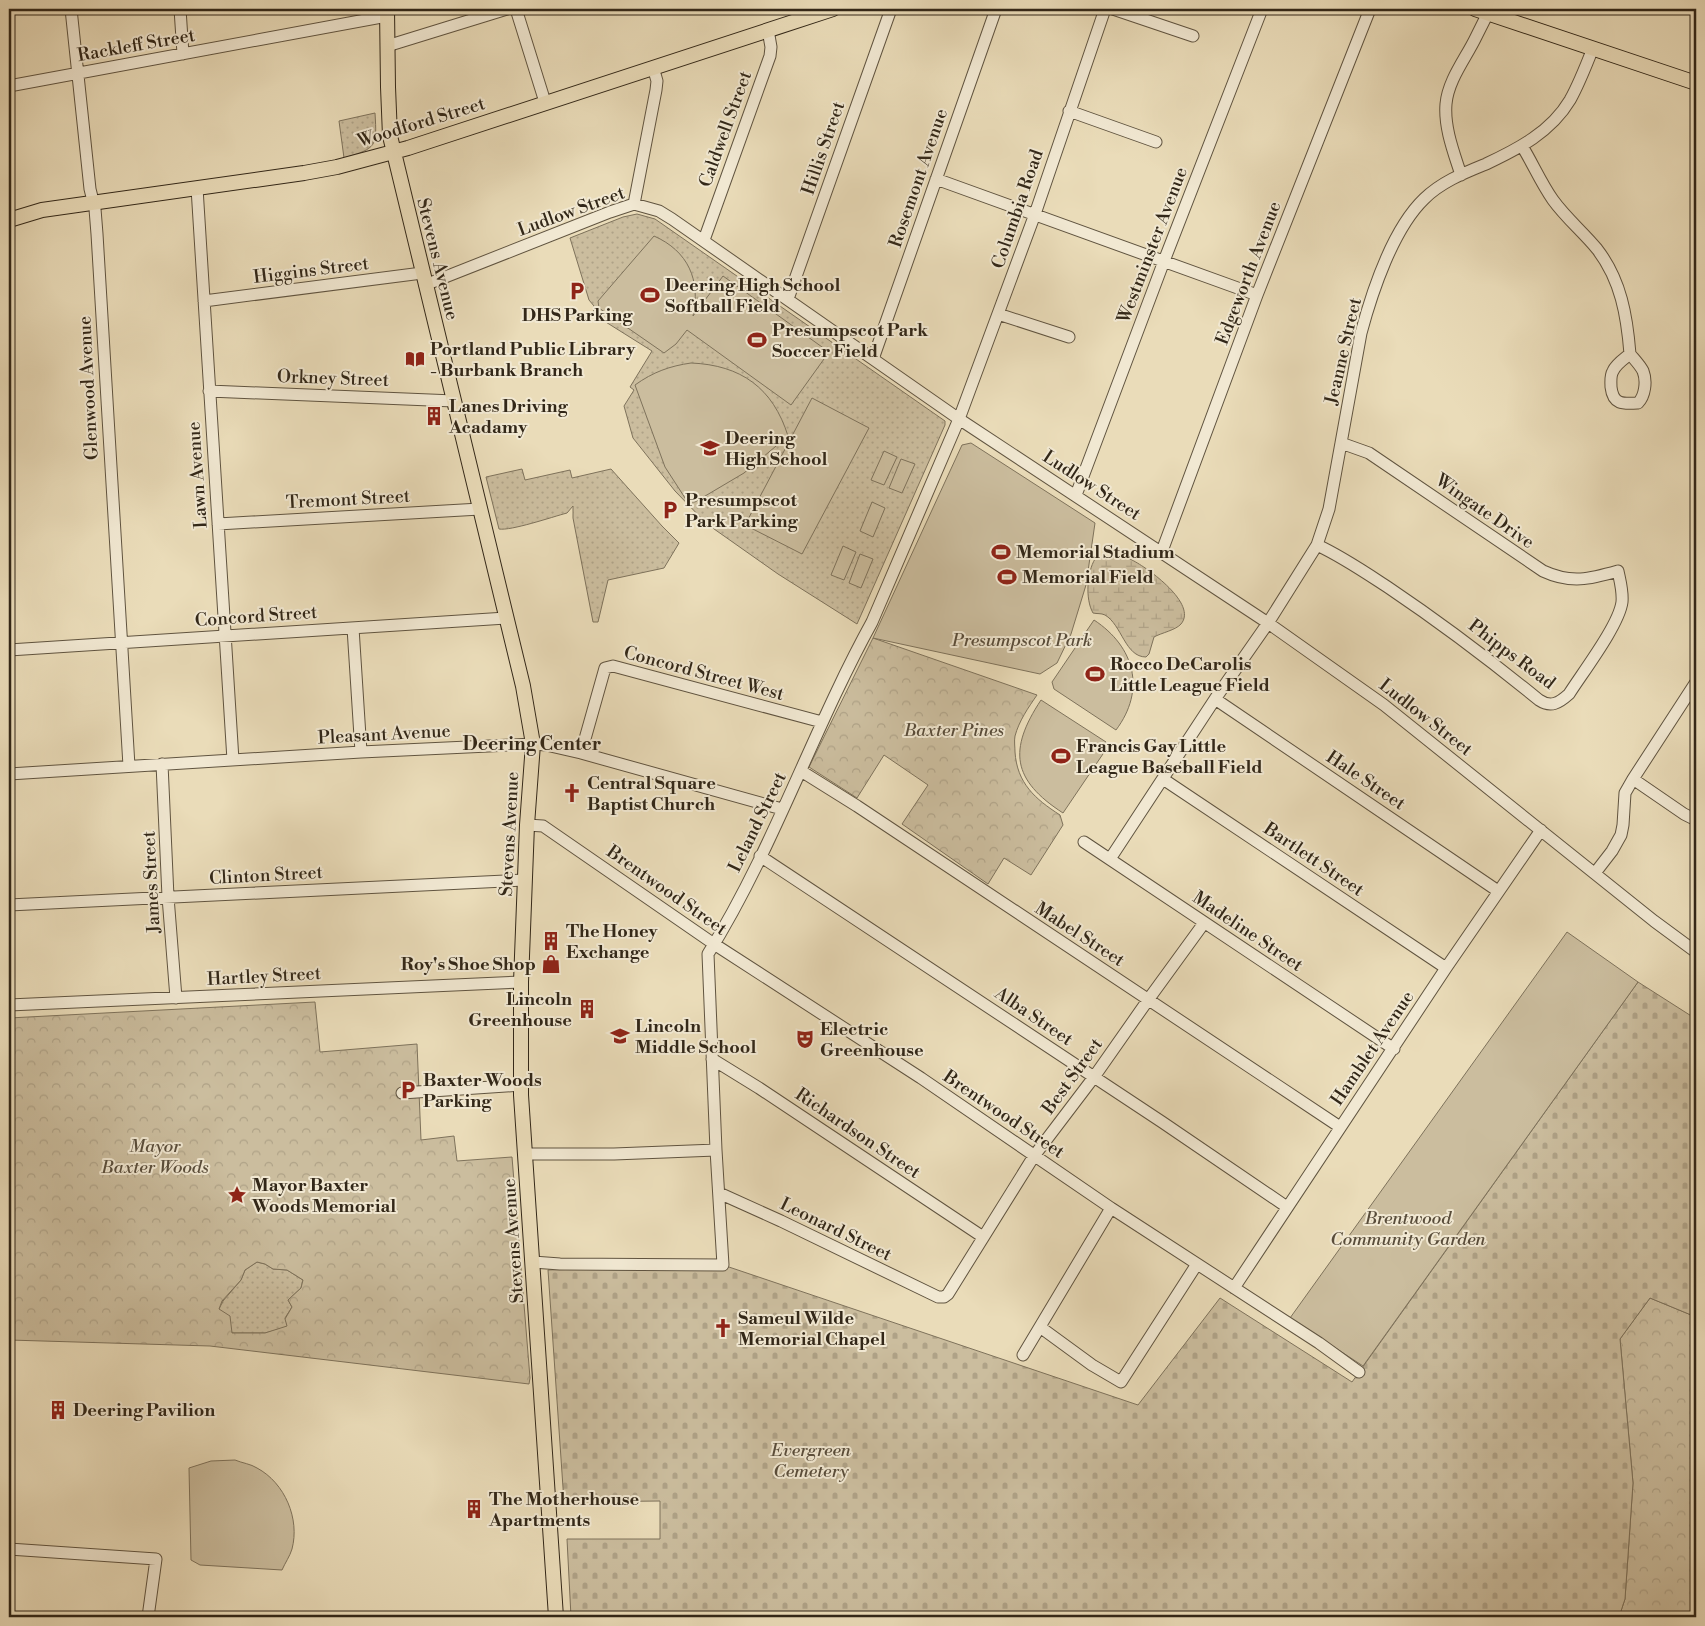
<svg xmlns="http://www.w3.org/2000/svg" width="1705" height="1626" font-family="'Libre Bodoni',serif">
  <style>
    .grass { fill: url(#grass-dots); stroke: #7e725b }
    .forest { fill: url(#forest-crowns); stroke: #7e725b; fill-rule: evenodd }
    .wetland { fill: url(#wetland-marsh); stroke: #7e725b }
    .cemetery { fill: url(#cemetery-stones); stroke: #7e725b }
    .garden { fill: #cbbd9e; stroke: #7e725b }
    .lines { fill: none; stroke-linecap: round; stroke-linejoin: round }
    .minor-casing { stroke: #605440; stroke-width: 13 }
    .major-casing { stroke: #322718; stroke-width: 16 }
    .minor { stroke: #f1e8d2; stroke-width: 11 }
    .major { stroke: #eadcb9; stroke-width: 14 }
    .labels { text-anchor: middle; stroke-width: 4; stroke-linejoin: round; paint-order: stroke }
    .street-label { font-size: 18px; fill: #322718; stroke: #f1e8d2 }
    .poi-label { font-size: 18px; font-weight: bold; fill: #322718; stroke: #f1e8d2; text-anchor: start }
    .park-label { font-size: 18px; font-style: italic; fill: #584c3a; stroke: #f1e8d2 }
    .neighbourhood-label { font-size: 19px; font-weight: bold; fill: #322718; stroke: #f1e8d2 }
  </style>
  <defs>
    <pattern id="grass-dots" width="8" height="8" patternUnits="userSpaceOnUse" patternTransform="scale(1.25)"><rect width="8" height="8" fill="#cbbd9e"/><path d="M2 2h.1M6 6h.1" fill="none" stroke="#afa287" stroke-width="1.8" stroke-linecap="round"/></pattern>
    <pattern id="forest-crowns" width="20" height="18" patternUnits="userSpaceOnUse" patternTransform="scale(1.25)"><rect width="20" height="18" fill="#cbbd9e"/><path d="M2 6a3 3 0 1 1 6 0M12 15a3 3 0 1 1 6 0" fill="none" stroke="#afa287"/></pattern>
    <pattern id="wetland-marsh" width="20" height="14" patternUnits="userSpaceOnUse" patternTransform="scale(1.25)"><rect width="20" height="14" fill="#cbbd9e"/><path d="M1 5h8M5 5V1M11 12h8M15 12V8" fill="none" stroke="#afa287"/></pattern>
    <pattern id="cemetery-stones" width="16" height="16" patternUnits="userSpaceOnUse" patternTransform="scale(1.25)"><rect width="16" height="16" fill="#cbbd9e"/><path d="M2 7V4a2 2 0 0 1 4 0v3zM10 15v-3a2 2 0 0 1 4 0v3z" fill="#afa287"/></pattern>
  </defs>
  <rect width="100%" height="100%" fill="#eadcb9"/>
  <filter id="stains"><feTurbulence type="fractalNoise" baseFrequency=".004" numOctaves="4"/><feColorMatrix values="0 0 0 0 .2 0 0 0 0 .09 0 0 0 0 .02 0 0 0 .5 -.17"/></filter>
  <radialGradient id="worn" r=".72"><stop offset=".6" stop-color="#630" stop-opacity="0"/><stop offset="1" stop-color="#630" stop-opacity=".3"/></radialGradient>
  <!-- grass -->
  <path class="grass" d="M375,113c2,34 2,35 -31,45l-5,-37z
    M637,214l18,5 290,202v4l-88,199 -79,-50 -71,-50 -32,-33 -42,-53 -9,-32 10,-16 -4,-3 22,-36 -59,-37 1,-8 -5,-6 -19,-62 53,-21z
    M522,469l3,11 45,-10 2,8 39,-9 51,57 17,17 -15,25 -56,12 -10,42h-5l-20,-104v-12l-6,7c-15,4 -56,18 -68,16l-13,-52z
    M257,1262l8,2 8,5 14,1 16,10 -2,8 -13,12 4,7 -7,11 3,9 -23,6h-34l-12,-24 4,-8 18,-21 4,-10z"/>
  <!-- forest -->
  <path class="forest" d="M873,638l164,57c-9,13 -18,26 -22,41 -1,5 0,11 0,16 2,31 20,47 45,63l3,10 -32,50 -27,-17 -16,26 -86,-60 26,-39 -44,-30 -27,43 -48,-31z
    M315,1002l5,50 97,-8 4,96 33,-4 3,25 55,-4 18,221 -1,6 -319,-38 -201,-6v-322zM257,1262l8,2 8,5 14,1 16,10 -2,8 -13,12 4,7 -7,12 2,7 -22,7h-33l-2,-17 -11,-7 3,-8 19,-21 4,-10z
    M1650,1298l46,19v300h-77l6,-18 8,-116 -13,-144z"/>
  <!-- wetland -->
  <path class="wetland" d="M1118,555c5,2 10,3 14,5 16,8 66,44 49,64 -5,6 -20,9 -27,13l-5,17 -3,3c-21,0 -24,-32 -41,-42 -4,-2 -8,-1 -12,-2 -8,-14 -6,-41 2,-54z"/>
  <!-- cemetery -->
  <path class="cemetery" d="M1638,982l58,37v298l-46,-19 -30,41 13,144 -8,116 -6,18h-1048l-4,-78h93v-38l-96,1 -16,-232 175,-5 415,140 82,-107 132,84z"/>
  <!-- garden -->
  <path class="garden" d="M654,236c34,15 47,44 39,80l30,-40 106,76 -38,53 -104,-75 -11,14 -12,9 -65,-45 -1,-7z
    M691,363c50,2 82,25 97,73l-44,37 -49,29 -8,-1 -22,-34 -30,-82c18,-13 35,-19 56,-22z
    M812,398l57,30 -67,126 -57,-29z
    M971,443l124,80 -9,62 -15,49 -14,29 -17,11 -167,-36 89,-193z
    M884,451l13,6 -13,28 -13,-5z
    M901,459l14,5 -13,29 -13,-5z
    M872,502l13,6 -12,29 -13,-6z
    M843,546l13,6 -12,28 -13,-5z
    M860,554l13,5 -12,29 -12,-5z
    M1094,620c41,27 52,70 22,110l-62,-41 -2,-7z
    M1041,700l65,42 1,6 -44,65c-51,-33 -55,-63 -22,-113z
    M1567,932l71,50 -275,384 -73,-48z
    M235,1460c7,3 16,4 22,8 28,15 43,51 35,81 -2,7 -7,14 -10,21l-82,-5 -9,-5 -2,-92 22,-7z"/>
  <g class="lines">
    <!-- minor casing -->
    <g class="minor-casing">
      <path id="minor" d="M71,9l19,180 5,20 2,25 32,532
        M180,9l3,45
        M516,9l29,93
        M1113,9l80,27
        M387,46l120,-37
        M9,86l378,-70
        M1069,111l87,31
        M1522,146c11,18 19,37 31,54 13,18 30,32 44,49 24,31 30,67 33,105 -6,5 -14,10 -17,17 -3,5 -2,11 -2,16 2,18 12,17 27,16 7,-7 9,-22 5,-32 -3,-6 -9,-12 -13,-17
        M1461,175c-7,-22 -17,-47 -15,-71 2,-24 20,-46 30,-67 4,-8 8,-16 12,-24
        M936,179l321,116
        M197,188l36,572
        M634,204l22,-114 1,-9 -4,-14
        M704,240l66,-184 1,-9 -3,-17
        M425,285l185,-73 24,-8 25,7 13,8 287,200 309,204 116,82 270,216 42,31
        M788,299l103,-290
        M204,301l218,-28
        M998,314l71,23
        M873,359l123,-350
        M209,391l245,10
        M1076,495l88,-234 98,-252
        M218,524l262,-15
        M1317,545c26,12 49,28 72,43 52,35 101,72 150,112 12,8 20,3 30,-6 14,-22 50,-69 53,-92 1,-11 -2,-21 -4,-31 -28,8 -47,13 -75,0l-174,-118 -28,-10
        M1162,551l95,-256 113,-286
        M353,628l8,124
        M9,650l497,-32
        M1215,699l283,192
        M581,753l24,-85 8,-2 209,56
        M162,764l6,133 8,101
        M801,771l56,35 483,321
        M9,774l352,-22 172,-8 13,1 35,8 201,56
        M1163,779l283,189
        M1633,779l51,35 12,6
        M527,825l16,1 171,118 207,134 190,130 208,135 40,29
        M1084,842l310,207
        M760,856l402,266 125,85
        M1110,859l105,-160 53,-76 49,-78 12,-36 32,-176c11,-41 32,-104 63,-134 17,-17 40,-26 62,-35 32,-15 65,-32 84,-64 9,-16 16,-34 23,-52
        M1595,873l17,-22 9,-16 2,-10 2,-32 8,-14 63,-97
        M9,905l516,-25
        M9,1005l512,-23
        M712,1059l47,29 224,149
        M402,1093l119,-8
        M526,1154h88l102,-4
        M719,1193l62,28 157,76h6l4,-3 86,-138 60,-79 54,-77 56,-77
        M533,1262l27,2 163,1 -7,-115 -8,-196c65,-104 105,-225 164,-332l87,-203 76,-205 70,-205
        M1234,1288l212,-320 95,-138
        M1040,1327l52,38 29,17 76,-118
        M1023,1355l88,-147
        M9,1549l147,10 -8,58"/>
    </g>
    <!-- major casing -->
    <g class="major-casing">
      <path id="major" d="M387,9l1,78 2,49 133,550 10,58 -6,81 -6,157v113l35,522
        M1475,9l221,74
        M9,220l33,-10 262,-37 33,-6 71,-19 425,-139"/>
    </g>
    <!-- minor -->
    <use href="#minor" class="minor"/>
    <!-- major -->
    <use href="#major" class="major"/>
  </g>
  <!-- icons -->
  <defs>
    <g id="parking-bare" transform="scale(1.5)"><path d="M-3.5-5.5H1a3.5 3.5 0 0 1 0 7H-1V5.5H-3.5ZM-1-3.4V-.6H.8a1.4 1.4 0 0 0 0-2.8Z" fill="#8f2418" stroke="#f1e8d2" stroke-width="2.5" paint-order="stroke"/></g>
    <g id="stadium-bare" transform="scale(1.5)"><path d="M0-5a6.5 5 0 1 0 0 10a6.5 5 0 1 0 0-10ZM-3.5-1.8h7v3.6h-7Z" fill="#8f2418" stroke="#f1e8d2" stroke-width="2.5" paint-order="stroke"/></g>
    <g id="library-bare" transform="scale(1.5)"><path d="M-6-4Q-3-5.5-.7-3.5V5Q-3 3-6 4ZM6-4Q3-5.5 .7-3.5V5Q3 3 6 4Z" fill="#8f2418" stroke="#f1e8d2" stroke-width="2.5" paint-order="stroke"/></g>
    <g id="building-bare" transform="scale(1.5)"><path d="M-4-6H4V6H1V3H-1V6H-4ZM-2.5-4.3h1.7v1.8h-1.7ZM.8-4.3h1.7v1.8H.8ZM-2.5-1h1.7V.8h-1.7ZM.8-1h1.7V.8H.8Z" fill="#8f2418" stroke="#f1e8d2" stroke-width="2.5" paint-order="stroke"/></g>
    <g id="school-bare" transform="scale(1.5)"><path d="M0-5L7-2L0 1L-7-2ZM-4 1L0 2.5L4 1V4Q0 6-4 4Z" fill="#8f2418" stroke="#f1e8d2" stroke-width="2.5" paint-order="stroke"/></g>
    <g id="church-bare" transform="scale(1.5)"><path d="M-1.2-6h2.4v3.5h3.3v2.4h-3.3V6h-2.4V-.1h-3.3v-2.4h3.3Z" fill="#8f2418" stroke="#f1e8d2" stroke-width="2.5" paint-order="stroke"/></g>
    <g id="shop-bare" transform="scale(1.5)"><path d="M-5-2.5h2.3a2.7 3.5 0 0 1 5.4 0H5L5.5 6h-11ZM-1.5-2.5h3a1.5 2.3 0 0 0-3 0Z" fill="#8f2418" stroke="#f1e8d2" stroke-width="2.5" paint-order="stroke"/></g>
    <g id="theatre-bare" transform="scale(1.5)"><path d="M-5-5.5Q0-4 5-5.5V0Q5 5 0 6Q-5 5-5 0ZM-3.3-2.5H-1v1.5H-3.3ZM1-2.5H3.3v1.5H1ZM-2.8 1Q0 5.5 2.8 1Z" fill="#8f2418" stroke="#f1e8d2" stroke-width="2.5" paint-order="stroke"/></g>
    <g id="sight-bare" transform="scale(1.5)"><path d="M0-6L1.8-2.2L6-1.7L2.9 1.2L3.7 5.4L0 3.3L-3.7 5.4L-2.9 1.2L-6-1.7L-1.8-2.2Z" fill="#8f2418" stroke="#f1e8d2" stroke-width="2.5" paint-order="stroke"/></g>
  </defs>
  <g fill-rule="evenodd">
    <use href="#parking-bare" x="577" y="291"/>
    <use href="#stadium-bare" x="650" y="295"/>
    <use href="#stadium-bare" x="757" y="340"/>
    <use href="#library-bare" x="415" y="359"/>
    <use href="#building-bare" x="434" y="416"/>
    <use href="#school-bare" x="710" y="448"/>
    <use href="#parking-bare" x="670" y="510"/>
    <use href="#stadium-bare" x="1001" y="552"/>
    <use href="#stadium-bare" x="1007" y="577"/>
    <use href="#stadium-bare" x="1095" y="674"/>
    <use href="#stadium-bare" x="1061" y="756"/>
    <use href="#church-bare" x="572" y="793"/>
    <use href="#building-bare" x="551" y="941"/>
    <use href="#shop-bare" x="551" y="964"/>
    <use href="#building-bare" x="587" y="1009"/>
    <use href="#school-bare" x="620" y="1036"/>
    <use href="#theatre-bare" x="805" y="1039"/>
    <use href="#parking-bare" x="408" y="1090"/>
    <use href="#sight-bare" x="237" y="1195"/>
    <use href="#church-bare" x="723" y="1328"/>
    <use href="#building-bare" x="58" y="1410"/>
    <use href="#building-bare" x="474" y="1509"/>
  </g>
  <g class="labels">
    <!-- street labels -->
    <g class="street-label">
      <text transform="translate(136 45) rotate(-10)" y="6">Rackleff Street</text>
      <text transform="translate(421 122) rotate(-17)" y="6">Woodford Street</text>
      <text transform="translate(725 129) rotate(-70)" y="6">Caldwell Street</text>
      <text transform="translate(823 148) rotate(-71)" y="6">Hillis Street</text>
      <text transform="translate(918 178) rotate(-71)" y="6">Rosemont Avenue</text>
      <text transform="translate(1017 209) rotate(-71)" y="6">Columbia Road</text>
      <text transform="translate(571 211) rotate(-20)" y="6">Ludlow Street</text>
      <text transform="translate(1152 245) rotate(-69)" y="6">Westminster Avenue</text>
      <text transform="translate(438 259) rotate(76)" y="6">Stevens Avenue</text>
      <text transform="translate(311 270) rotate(-7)" y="6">Higgins Street</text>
      <text transform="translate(1248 273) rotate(-69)" y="6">Edgeworth Avenue</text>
      <text transform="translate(1343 351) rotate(-77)" y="6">Jeanne Street</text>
      <text transform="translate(333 378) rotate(2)" y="6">Orkney Street</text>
      <text transform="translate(88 388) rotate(-93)" y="6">Glenwood Avenue</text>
      <text transform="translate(197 475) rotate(-94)" y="6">Lawn Avenue</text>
      <text transform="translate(1092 485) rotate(33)" y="6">Ludlow Street</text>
      <text transform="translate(348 499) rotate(-3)" y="6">Tremont Street</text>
      <text transform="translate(1485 511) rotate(35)" y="6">Wingate Drive</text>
      <text transform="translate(256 616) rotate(-4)" y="6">Concord Street</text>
      <text transform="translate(1512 654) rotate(37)" y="6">Phipps Road</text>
      <text transform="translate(704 673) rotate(15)" y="6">Concord Street West</text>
      <text transform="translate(1426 717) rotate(38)" y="6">Ludlow Street</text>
      <text transform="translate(384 734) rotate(-3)" y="6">Pleasant Avenue</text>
      <text transform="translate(1366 780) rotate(34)" y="6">Hale Street</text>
      <text transform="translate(757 822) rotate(-64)" y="6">Leland Street</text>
      <text transform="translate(509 834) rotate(-87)" y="6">Stevens Avenue</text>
      <text transform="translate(1314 859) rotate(34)" y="6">Bartlett Street</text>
      <text transform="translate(266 875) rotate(-3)" y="6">Clinton Street</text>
      <text transform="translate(151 882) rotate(-93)" y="6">James Street</text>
      <text transform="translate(667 890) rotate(35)" y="6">Brentwood Street</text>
      <text transform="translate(1248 931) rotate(34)" y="6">Madeline Street</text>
      <text transform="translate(1080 934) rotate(33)" y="6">Mabel Street</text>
      <text transform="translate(264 976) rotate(-3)" y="6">Hartley Street</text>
      <text transform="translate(1034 1016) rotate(34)" y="6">Alba Street</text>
      <text transform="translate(1372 1048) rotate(-56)" y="6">Hamblet Avenue</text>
      <text transform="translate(1072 1076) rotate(-54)" y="6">Best Street</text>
      <text transform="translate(1004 1114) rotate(34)" y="6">Brentwood Street</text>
      <text transform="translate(858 1133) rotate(34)" y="6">Richardson Street</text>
      <text transform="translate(836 1229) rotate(26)" y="6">Leonard Street</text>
      <text transform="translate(513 1241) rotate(-94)" y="6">Stevens Avenue</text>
    </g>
    <!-- poi labels -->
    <g class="poi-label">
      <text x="665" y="291">Deering High School<tspan x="665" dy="21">Softball Field</tspan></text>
      <text x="577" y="321" text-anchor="middle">DHS Parking</text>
      <text x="772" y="336">Presumpscot Park<tspan x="772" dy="21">Soccer Field</tspan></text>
      <text x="430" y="355">Portland Public Library<tspan x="430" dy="21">- Burbank Branch</tspan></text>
      <text x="449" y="412">Lanes Driving<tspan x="449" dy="21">Acadamy</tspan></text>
      <text x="725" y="444">Deering<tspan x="725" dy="21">High School</tspan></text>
      <text x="685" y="506">Presumpscot<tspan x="685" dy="21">Park Parking</tspan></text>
      <text x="1016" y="558">Memorial Stadium</text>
      <text x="1022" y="583">Memorial Field</text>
      <text x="1110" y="670">Rocco DeCarolis<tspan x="1110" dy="21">Little League Field</tspan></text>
      <text x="1076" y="752">Francis Gay Little<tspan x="1076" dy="21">League Baseball Field</tspan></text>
      <text x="587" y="789">Central Square<tspan x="587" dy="21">Baptist Church</tspan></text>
      <text x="566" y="937">The Honey<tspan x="566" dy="21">Exchange</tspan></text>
      <text x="536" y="970" text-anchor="end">Roy's Shoe Shop</text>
      <text x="572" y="1005" text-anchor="end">Lincoln<tspan x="572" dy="21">Greenhouse</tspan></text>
      <text x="635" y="1032">Lincoln<tspan x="635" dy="21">Middle School</tspan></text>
      <text x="820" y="1035">Electric<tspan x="820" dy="21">Greenhouse</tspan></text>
      <text x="423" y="1086">Baxter Woods<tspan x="423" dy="21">Parking</tspan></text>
      <text x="252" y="1191">Mayor Baxter<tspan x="252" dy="21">Woods Memorial</tspan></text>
      <text x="738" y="1324">Sameul Wilde<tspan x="738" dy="21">Memorial Chapel</tspan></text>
      <text x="73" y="1416">Deering Pavilion</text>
      <text x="489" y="1505">The Motherhouse<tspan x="489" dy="21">Apartments</tspan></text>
    </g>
    <!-- park labels -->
    <g class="park-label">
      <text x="1022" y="646">Presumpscot Park</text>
      <text x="954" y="736">Baxter Pines</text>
      <text x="155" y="1152">Mayor<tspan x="155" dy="21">Baxter Woods</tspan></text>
      <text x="1408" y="1224">Brentwood<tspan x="1408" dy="21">Community Garden</tspan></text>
      <text x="811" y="1456">Evergreen<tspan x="811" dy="21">Cemetery</tspan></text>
    </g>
    <!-- neighbourhood labels -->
    <g class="neighbourhood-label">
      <text x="532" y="750">Deering Center</text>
    </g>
  </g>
  <!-- margin -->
  <rect width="1705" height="1626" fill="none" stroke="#eadcb9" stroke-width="30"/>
  <rect x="10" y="10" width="1685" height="1606" fill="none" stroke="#322718" stroke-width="2.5"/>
  <rect x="15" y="15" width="1675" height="1596" fill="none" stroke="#322718"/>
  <rect width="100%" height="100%" filter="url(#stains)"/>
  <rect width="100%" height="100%" fill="url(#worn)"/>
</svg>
